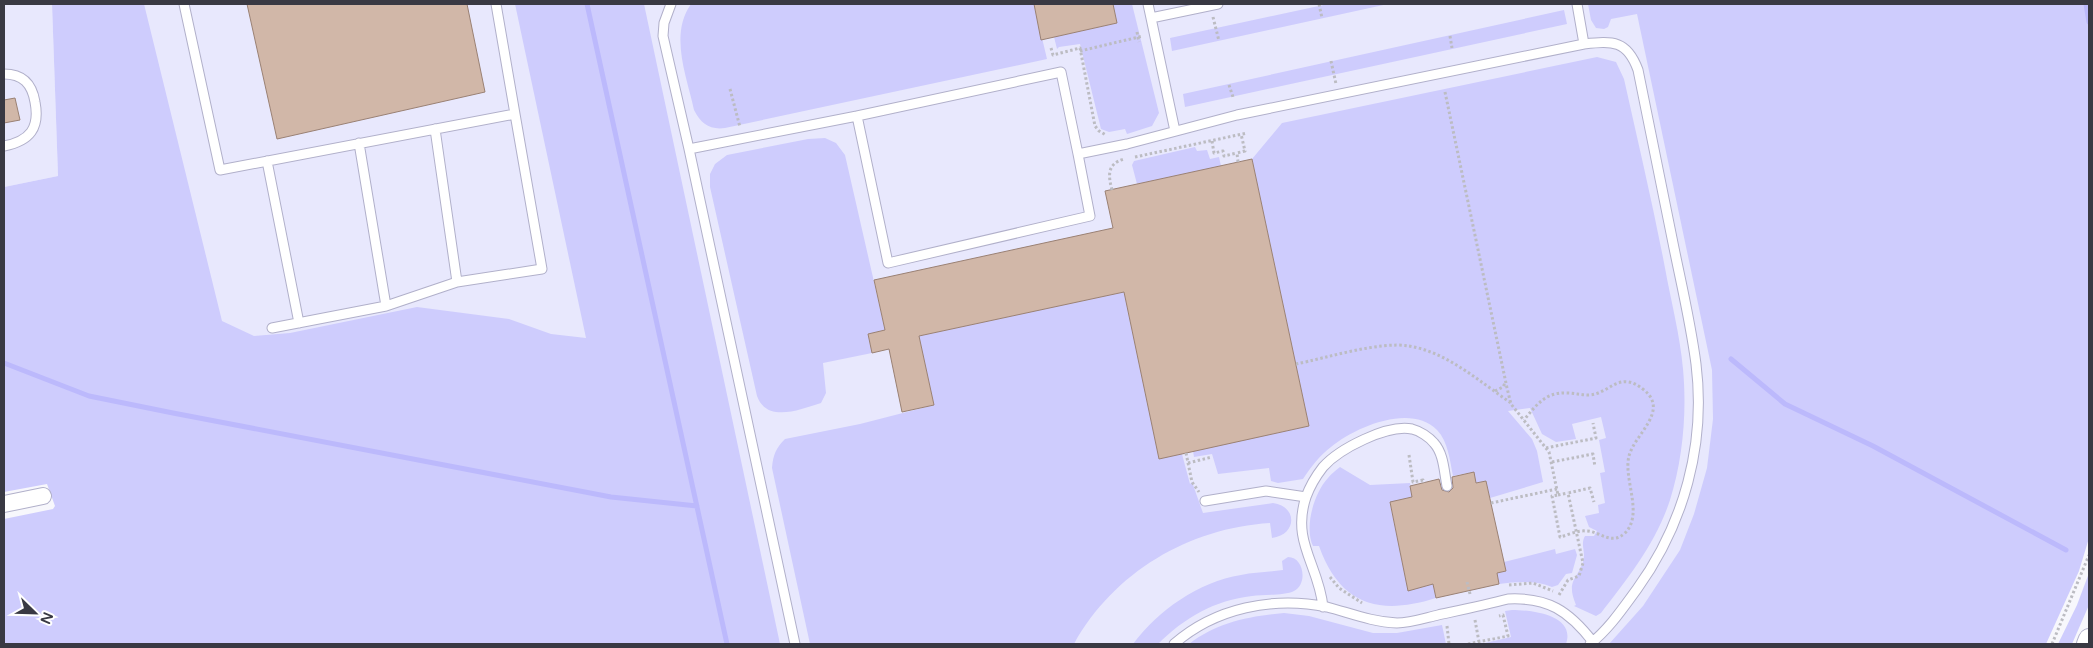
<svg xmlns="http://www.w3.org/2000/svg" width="2093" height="648" font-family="'Varela Round',sans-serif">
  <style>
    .built { fill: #e8e8fd }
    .green { fill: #ceccfd }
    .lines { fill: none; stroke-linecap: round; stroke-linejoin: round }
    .stream { stroke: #bcb9fc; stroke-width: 5 }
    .building { fill: #d1b7a8; stroke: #9a8174 }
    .service-casing { stroke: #b1b0ca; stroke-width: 11 }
    .minor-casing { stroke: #b1b0ca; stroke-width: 18 }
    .tertiary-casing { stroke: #b1b0ca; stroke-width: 22 }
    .path { stroke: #bcbcc2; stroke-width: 3; stroke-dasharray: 2.5 2.5; stroke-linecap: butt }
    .service { stroke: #fff; stroke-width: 9 }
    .minor { stroke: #fff; stroke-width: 16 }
    .tertiary { stroke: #fff; stroke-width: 20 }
  </style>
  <rect width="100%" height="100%" fill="#f7f7fc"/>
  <!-- built -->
  <path class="built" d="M4,4h48l6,172 -54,11z
    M141,4h422l100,487 -433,-79z
    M613,4h1460l16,76v449l-46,115h-1291z"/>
  <!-- green -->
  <path class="green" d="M52,4h92l78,317 32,15 36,-3 127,-26 92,12 42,15 35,4 -71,-334h129l136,640h-776v-125l49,-10 2,-3 -8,-22 -43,8v-305l54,-11z
    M691,4h343l13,55 -322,69c-15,2 -24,-4 -31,-18 -7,-33 -25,-75 -3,-106z
    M1113,4h19l27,109 -7,13 -25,8 -2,-5 -16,3 -8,-3 -21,-85 -21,3 -2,2 -3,-12 63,-14z
    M1328,4h60l-216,47 -2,-13z
    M1588,4h501v534l-10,33 -33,73h-437l34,-38 37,-56 14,-36 13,-46 6,-49 -1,-49 -75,-356 -26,5 -3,8 -4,2 -8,-1 -5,-8z
    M1564,10l3,14 -382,83 -2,-13z
    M1597,57l19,5 8,17c14,63 29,126 41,189 6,33 15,67 18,101 4,43 0,90 -13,131 -14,43 -42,78 -69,113l-5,3 -22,-10 2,-1c-12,-28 6,-27 8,-49 0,-8 -3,-13 1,-20h9l3,-5 -8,-4 -4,-11 14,-3 -1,-8 7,-2 -5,-30 5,-1 -6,-32 7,-2 -5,-21 -29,7 4,15 -20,3 -14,-8 -12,-26 -22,3 24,28 5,12 6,31 -53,16 -4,-17 -10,2 -3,-11 -20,4c-3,-15 -5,-35 -16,-46 -26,-27 -82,-3 -106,17 -11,8 -20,20 -28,32l-25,4 -7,-2 -2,-13 -51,6 -6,-20 -18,3 -1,-6 116,-25 -57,-267 30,-36z
    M825,138l11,5 9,12 40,175 -17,4 4,19 -49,10 3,30 -5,10c-22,7 -54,20 -64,-7l-47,-209v-13l5,-10 12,-9 81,-16z
    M1195,147l2,4 10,-1 3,9 9,-2 2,9 -84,18 -5,-19 2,-4z
    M1124,292l35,166 23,-4 8,30 2,-2 11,31 70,-10c24,3 25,31 -1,35l-2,-15c-81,5 -156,49 -196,121h-264l-38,-176c1,-13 4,-20 13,-29l75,-15 74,-19 -15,-69z
    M1340,467l30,18 40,-2 2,14 -22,6 18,87 25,-6 3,14c-57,18 -96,7 -117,-52h-6c-9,-19 1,-53 15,-68 3,-4 8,-8 12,-11z
    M1555,549l1,5 19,-5 2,6 -5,18 -6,1 -8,11 -6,2c-18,-7 -35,-5 -53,-3l-2,-11 9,-2 -2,-9z
    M1288,557c16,0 20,27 6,34 -9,5 -31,3 -42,5 -37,4 -68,22 -94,48h-25c26,-34 65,-62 108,-69 14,-3 28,-3 42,-5l-1,-9z
    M2089,573v32l-17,39h-14l19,-39z
    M1512,610c20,0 64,5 54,34h-85l30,-7 -6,-26z
    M1284,613l25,3 64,17h24l45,-8 4,19h-257c28,-22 61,-28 95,-31z"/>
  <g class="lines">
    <!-- stream -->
    <path class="stream" d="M587,4l140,640
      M2086,4l3,18
      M1731,359l54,45 88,42 193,104
      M4,363l85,33 84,17 438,84 86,9"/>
  </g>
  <!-- building -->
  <path class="building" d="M247,4h220l18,88 -208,47z
    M1034,4h79l4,19 -76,17z
    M15,98l5,22 -16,3v-23z
    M1252,159l57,267 -150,33 -35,-167 -205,44 15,69 -32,7 -13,-63 -17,4 -4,-19 17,-4 -11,-50 239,-52 -8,-37z
    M1474,472l2,11 10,-2 20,90 -9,2 2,11 -63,14 -3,-14 -25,7 -18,-89 22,-5 -2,-11 29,-7 3,11 7,2 4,-4 -1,-11z"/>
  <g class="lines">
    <!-- service casing -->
    <g class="service-casing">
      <path id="service" d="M184,4l36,166 295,-56 -19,-110
        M671,4l-7,19 -1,13 26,113
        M1148,4l3,14
        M1577,4l7,40
        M4,74c19,0 28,10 31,28 5,26 -5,39 -31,44
        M857,116l31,147 202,-47 -12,-62
        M435,129l22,153 85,-13 -27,-155
        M1175,131l-24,-113 67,-14
        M359,143l27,163
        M267,161l32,162
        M272,328l114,-22 71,-24
        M1205,501l61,-10 40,6
        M1323,607c-4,-42 -32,-65 -17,-110 4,-11 10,-21 17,-30 16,-18 64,-43 89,-38 8,2 17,8 22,14 10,11 10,29 13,43
        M795,644l-106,-495 168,-33 204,-44 17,82 49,-10 110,-29 347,-71c29,-3 43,-4 54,26 12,59 24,119 36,178 8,39 17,77 22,116 10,80 -12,160 -59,225 -14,19 -28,40 -47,55
        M1174,644c41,-36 99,-48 153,-37 23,6 45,15 70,16 13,0 28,-5 41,-8 23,-5 47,-10 70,-16 40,-2 61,12 85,43"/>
    </g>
    <!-- minor casing -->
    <g class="minor-casing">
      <path id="minor" d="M4,504l39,-8"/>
    </g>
    <!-- tertiary casing -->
    <g class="tertiary-casing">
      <path id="tertiary" d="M2087,644l2,-5"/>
    </g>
    <!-- path -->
    <path class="path" d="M1319,4l3,14
      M1213,17l6,24
      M1137,32l2,10
      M1450,36l2,12
      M1051,48l2,7 27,-7 15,78 4,5 7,4
      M1080,51l63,-15
      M1331,61l5,23
      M1229,85l4,12
      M730,89l10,38
      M1445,92l62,296 4,16 38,48 9,43 -6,1 8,41c8,-2 18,-7 26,-6 14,0 25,15 39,2 19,-19 -2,-54 4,-77 5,-21 41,-45 15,-66 -25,-21 -34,4 -55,5 -8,0 -15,-2 -23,-2 -20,-1 -30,12 -42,27
      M1212,141l2,12 9,-2 1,5 13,-3
      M1135,157l112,-24
      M1238,162l-1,-9 8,-2 -4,-17
      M1112,190c-4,-15 -5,-26 12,-31
      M1296,364c30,-6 84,-23 113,-18 38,6 71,36 102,57
      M1495,391l8,-4 2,-4
      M1546,448l50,-10 -3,-15
      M1186,453l6,29 7,10
      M1409,455l4,27 10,-2v3
      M1552,462l41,-8 2,13
      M1188,463l24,-6
      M1558,495l10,-2
      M1491,503l66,-14
      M1330,577l9,11 23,15
      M1467,582l3,12
      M1509,585l24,-2 20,8
      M1559,595l9,-15 11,-4 4,-13 -15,-70 22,-5 4,14
      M1475,620l4,22
      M1447,626l2,18
      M1468,644l40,-8 -5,-21 -4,1
      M2052,644l37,-89"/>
    <!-- service -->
    <use href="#service" class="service"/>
    <!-- minor -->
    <use href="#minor" class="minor"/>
    <!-- tertiary -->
    <use href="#tertiary" class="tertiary"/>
  </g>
  <!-- border -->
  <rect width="2093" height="648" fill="none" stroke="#393943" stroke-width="10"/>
  <!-- north arrow -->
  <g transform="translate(35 613) rotate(113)" stroke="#ffffff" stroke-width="4" paint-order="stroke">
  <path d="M0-4L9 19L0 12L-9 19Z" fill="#393943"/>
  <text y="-8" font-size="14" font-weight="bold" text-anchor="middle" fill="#393943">N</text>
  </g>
</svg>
